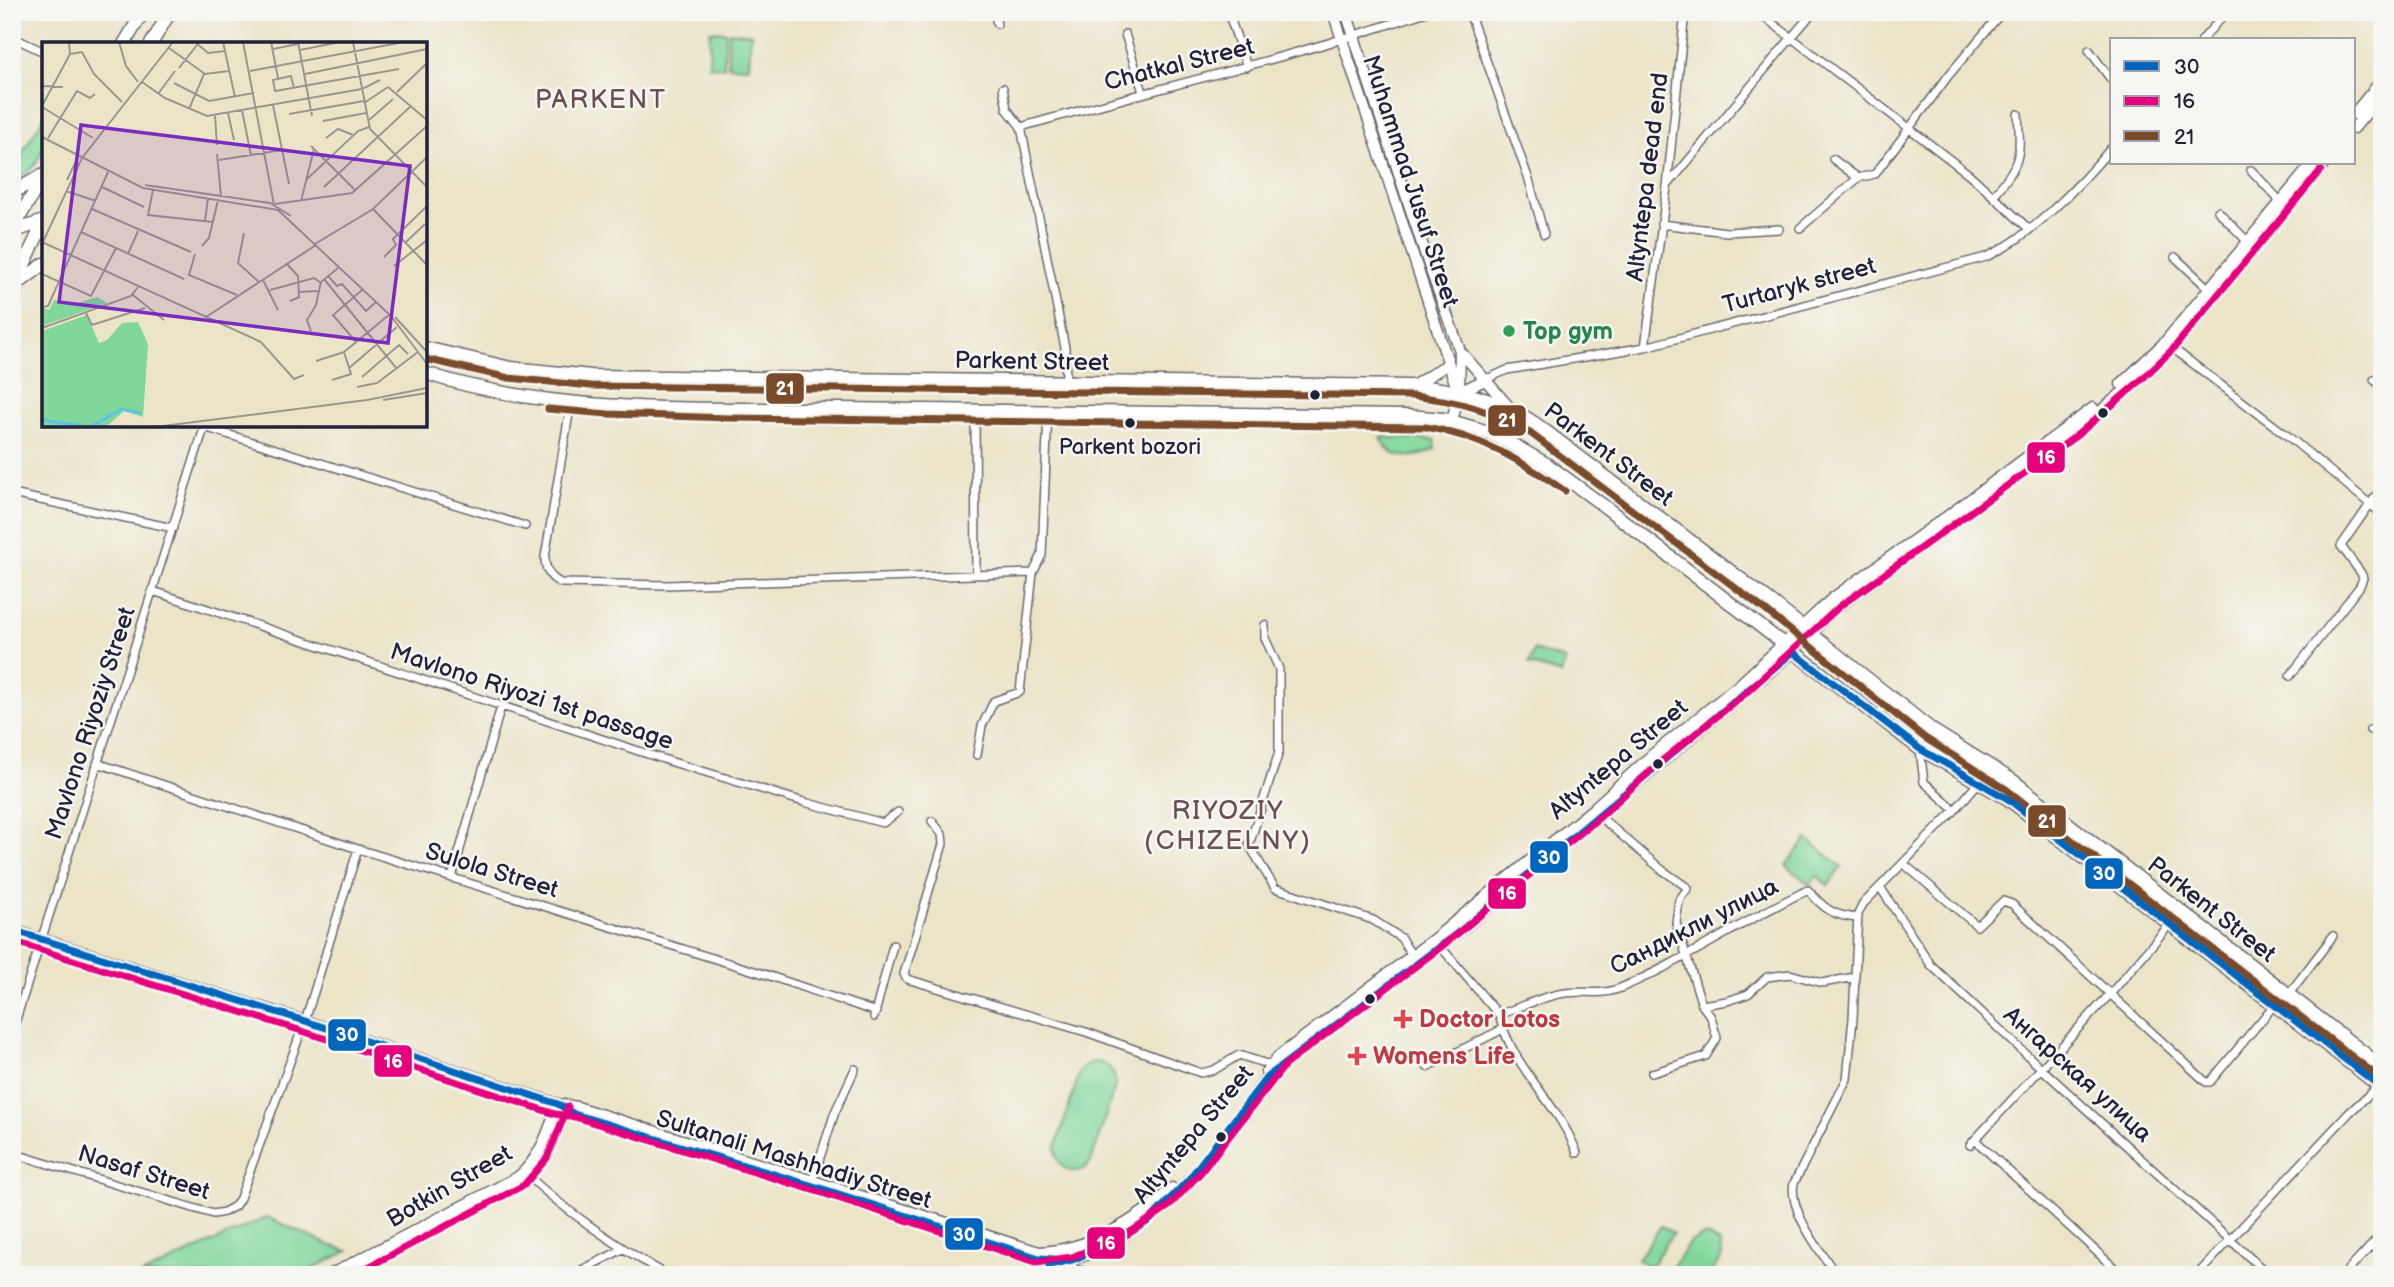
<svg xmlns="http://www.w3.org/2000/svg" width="2394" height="1287" font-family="'Balsamiq Sans',sans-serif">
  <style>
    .green { fill: #81d79a; stroke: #527c6a; stroke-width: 2 }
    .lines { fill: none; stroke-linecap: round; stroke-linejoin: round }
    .street-casing { stroke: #68666c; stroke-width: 10 }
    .secondary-casing { stroke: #68666c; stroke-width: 13 }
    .primary-casing { stroke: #68666c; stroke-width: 15 }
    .street { stroke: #fff; stroke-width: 7 }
    .secondary { stroke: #fff; stroke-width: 10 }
    .primary { stroke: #fff; stroke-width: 12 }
    .bus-1-casing { stroke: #f6f6f2; stroke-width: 12 }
    .bus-2-casing { stroke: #f6f6f2; stroke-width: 12 }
    .bus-3-casing { stroke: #f6f6f2; stroke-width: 12 }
    .bus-1 { stroke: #0065bd; stroke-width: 7 }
    .bus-2 { stroke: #e5007d; stroke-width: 7 }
    .bus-3 { stroke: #7a4b2a; stroke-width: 7 }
    .leisure-dot { fill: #2e9e5b; stroke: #f6f6f2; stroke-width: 2.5 }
    .bus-dot { fill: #22223b; stroke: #f6f6f2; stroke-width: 2.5 }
    .health-dot { fill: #e0444e; stroke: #f6f6f2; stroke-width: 2.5 }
    .labels { text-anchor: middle; stroke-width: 5; stroke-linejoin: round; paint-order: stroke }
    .bus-label { font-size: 22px; fill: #22223b; stroke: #f6f6f2 }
    .street-label { font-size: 24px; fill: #22223b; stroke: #f6f6f2 }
    .leisure-label { font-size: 24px; font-weight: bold; fill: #27864d; stroke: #f6f6f2; text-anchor: start }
    .health-label { font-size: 24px; font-weight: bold; fill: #be3a42; stroke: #f6f6f2; text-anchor: start }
    .neighbourhood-label { font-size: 26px; letter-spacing: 2px; fill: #6a5055; stroke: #f6f6f2 }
    .inset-river { fill: none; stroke: #5ec5da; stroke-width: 3.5 }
    .inset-road { fill: none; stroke: #9b968f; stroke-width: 2 }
    .view { fill: #7b2cbf; fill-opacity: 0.15; stroke: #7b2cbf; stroke-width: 3.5 }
    .inset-edge { fill: none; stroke: #22223b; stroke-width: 3.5 }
    .line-badge { stroke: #f6f6f2; stroke-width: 2.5 }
    .badge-label { font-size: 19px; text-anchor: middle; font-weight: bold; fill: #fff }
  </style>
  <rect width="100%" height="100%" fill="#f6f6f2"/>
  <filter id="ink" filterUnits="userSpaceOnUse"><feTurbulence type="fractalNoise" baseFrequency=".0143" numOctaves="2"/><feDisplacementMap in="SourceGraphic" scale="14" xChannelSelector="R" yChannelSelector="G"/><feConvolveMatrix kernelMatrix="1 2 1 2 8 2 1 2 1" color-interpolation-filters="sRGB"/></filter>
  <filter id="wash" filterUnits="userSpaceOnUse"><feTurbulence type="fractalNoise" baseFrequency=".00686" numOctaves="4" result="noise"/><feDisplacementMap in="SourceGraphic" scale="28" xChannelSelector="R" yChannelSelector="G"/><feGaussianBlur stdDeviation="1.57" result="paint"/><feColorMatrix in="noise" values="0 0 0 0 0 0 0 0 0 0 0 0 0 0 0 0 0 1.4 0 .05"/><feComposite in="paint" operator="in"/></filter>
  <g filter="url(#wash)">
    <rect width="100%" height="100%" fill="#ebe4c7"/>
    <!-- green -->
    <path class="green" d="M710,31l16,1 -2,35 -15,-1z
      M729,32l22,1 -2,34 -21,-1z
      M44,117c0,26 2,44 -23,60l-9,-5v-3z
      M1381,437l54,3v9c-20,10 -46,13 -54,-12z
      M1534,650l31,10 -4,14 -32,-10z
      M1807,839l35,28 -14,18 -11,-9 -7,9 -24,-20z
      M1095,1062c14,1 21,10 20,24l-24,76c-14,18 -37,7 -35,-15l24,-76 9,-8z
      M267,1217l62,28 19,6 -48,24h-159z
      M1661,1226l12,7 -23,34 -12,-8z
      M1705,1235l15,8 2,13 -12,19h-43l23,-33z"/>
  </g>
  <g filter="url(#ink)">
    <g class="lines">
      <!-- street casing -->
      <g class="street-casing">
        <path id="street" d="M994,12l3,12
          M1228,12l19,55
          M1469,12l60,168 15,54
          M1758,12l212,163 59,54
          M1125,34l18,58
          M12,37l32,15
          M2202,40l24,-28
          M2089,50l23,31
          M1003,88l4,21 14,18 44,221 1,34
          M1021,127c135,-39 272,-69 405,-115
          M1833,159l25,19
          M2251,170l30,32
          M1667,186l146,-174
          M1993,196c28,-32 28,-40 25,-82
          M2218,211l30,31
          M1661,224l66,8 52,-3
          M1800,228l58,-50 17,-4 74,-99 53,-63
          M2175,257l34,32
          M1645,347l22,-160 18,-175
          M2171,347l118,90 93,77
          M1487,379l20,-9 138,-23 341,-90c45,-20 95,-73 126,-110
          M2374,380l8,6
          M571,402l-26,155c0,12 4,21 16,26l106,2 366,-12
          M975,411l1,163
          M204,427l321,99
          M12,494l161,34
          M153,591l516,170 135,41 79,21 15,-11
          M1265,625v13l14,31v83l-30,93 26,43 98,32 28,18 11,18
          M2290,676l70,-90 3,-8 -2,-5 -20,-27 41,-59
          M2370,730l12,-3
          M1920,750l4,32 31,28
          M977,755l5,-29 12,-25 26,-9 13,-119 9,-18 6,-143
          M97,763l261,86 403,124 115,39
          M1599,816l62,53 27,19 -9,12 -3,23 26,82 9,12 6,21 -11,18 -54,17
          M932,821l10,13 1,10 -39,130 3,5 179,53 115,41 13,-3 25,-15 31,10
          M1904,864l73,62 26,-25 9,3 194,178h4l65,-78
          M452,877l49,-170
          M1880,887l51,78 111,104 227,206
          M1440,946l59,69c14,55 59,87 78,138
          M2288,995l45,-59
          M1702,1005l25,-4 21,-7 19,-17 23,-3 32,9 33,-6
          M1499,1015c21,-8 44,-19 66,-22 19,-3 33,3 53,-4 66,-27 125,-69 190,-99 16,19 25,26 50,28
          M874,1017l19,-72
          M12,1032l193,-607
          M1427,1067l76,-38
          M1975,1140l147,135
          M1970,1145l141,-152 59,-69
          M12,1153l201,61 11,-2 11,-6 5,-8 65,-177 53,-172
          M524,1172c43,41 92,73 143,103
          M811,1185l24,-73 20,-43
          M1053,1266l20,2 19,7
          M1835,1273c-15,-23 -47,-63 -41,-90l53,-104 6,-61 5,-104 5,-10 92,-94 24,-28
          M572,1275l51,-26
          M1350,1275l1,-3
          M2197,1275l152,-162 30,-28
          M2344,1275l38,-41"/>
      </g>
      <!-- secondary casing -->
      <g class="secondary-casing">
        <path id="secondary" d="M1333,12l123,374
          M1346,12l83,253 31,86 -1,41 -7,29
          M2354,114l28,-34
          M2354,128l28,-34
          M1460,351l50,57
          M2121,384l44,-42 148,-179
          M1413,386l35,-22
          M1459,392l28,-13
          M12,930l293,91 253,83 19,3 462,145 4,5
          M1266,1072l12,-15 156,-118 159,-130 58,-53 88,-71 94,-87 116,-83 144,-107
          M1039,1252c49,-2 99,-31 133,-64
          M1049,1265c103,-17 161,-109 218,-188l11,-10 186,-139 329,-276 41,-42 240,-176 64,-55 33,-32 154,-184
          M330,1275l188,-98c22,-18 31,-46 40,-73"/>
      </g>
      <!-- primary casing -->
      <g class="primary-casing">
        <path id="primary" d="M124,44l19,-32
          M151,44l19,-32
          M12,193l29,-17
          M12,230l32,-55
          M12,232l32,-11
          M20,282l24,-18
          M12,301l11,-34 21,-46
          M425,348l86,20 80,8 822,10c45,3 86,13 123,38l235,178 161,128 80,50 370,287
          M425,373c130,43 280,35 416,36 189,3 378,4 567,7l36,3 41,12 27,13 36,21 60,44 312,240 88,50 374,289"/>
      </g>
      <!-- street -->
      <use href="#street" class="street"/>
      <!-- secondary -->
      <use href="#secondary" class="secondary"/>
      <!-- primary -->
      <use href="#primary" class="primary"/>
      <!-- bus-1 casing -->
      <g class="bus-1-casing">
        <path id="bus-1" d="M12,930l293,91 253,83 16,10 246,74 219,70 14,1 -4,6 23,-5 39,-16 39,-24 39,-41 78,-102 197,-149 329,-276 127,97 88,50 374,289"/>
      </g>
      <!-- bus-2 casing -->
      <g class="bus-2-casing">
        <path id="bus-2" d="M12,941l290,90 253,83 20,3 244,75 217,70 36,-5 56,-23 41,-28 32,-34 84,-107 156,-118 159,-130 58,-53 88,-71 94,-87 236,-170 63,-54 34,-33 148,-179
          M353,1275l171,-90 23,-27 21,-51"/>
      </g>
      <!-- bus-3 casing -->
      <g class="bus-3-casing">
        <path id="bus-3" d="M425,359l84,19 82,8 821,10c43,4 81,14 118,37l235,177 160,128 81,51 370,286
          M548,409l60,5 121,4 697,9c53,9 96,34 139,64"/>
      </g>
      <!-- bus-1 -->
      <use href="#bus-1" class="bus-1"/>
      <!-- bus-2 -->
      <use href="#bus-2" class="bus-2"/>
      <!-- bus-3 -->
      <use href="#bus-3" class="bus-3"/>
    </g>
  </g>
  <!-- markers -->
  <circle class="leisure-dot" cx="1509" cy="331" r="7"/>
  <g class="bus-dot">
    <circle cx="1315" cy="395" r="6"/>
    <circle cx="2103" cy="413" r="6"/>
    <circle cx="1130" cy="423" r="6"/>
    <circle cx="1658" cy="764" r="6"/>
    <circle cx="1370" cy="999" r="6"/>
    <circle cx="1221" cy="1137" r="6"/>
  </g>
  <g class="health-dot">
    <path d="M1399.5 1008.5h7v7h7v7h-7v7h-7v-7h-7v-7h7z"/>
    <path d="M1353.5 1045.5h7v7h7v7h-7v7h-7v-7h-7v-7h7z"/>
  </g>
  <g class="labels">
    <!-- bus labels -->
    <g class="bus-label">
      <text x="1130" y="454">Parkent bozori</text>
    </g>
    <!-- street labels -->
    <g class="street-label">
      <text transform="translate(1179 64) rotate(-14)" y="8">Chatkal Street</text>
      <text transform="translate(1647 177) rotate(-83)" y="8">Altyntepa dead end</text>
      <text transform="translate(1411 181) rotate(72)" y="8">Muhammad Jusuf Street</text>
      <text transform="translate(1799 285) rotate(-15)" y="8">Turtaryk street</text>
      <text transform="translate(1032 361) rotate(1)" y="8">Parkent Street</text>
      <text transform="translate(1609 454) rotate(37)" y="8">Parkent Street</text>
      <text transform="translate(532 696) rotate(18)" y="8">Mavlono Riyozi 1st passage</text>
      <text transform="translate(90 723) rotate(-72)" y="8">Mavlono Riyoziy Street</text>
      <text transform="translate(1618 759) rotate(-40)" y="8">Altyntepa Street</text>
      <text transform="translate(492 870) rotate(17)" y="8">Sulola Street</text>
      <text transform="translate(2212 909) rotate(38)" y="8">Parkent Street</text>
      <text transform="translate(1694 926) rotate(-27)" y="8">Сандикли улица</text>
      <text transform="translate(2078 1074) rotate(42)" y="8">Ангарская улица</text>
      <text transform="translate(1193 1134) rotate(-50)" y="8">Altyntepa Street</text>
      <text transform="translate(794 1159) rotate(17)" y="8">Sultаnali Mashhadiy Street</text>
      <text transform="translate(144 1172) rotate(17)" y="8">Nasaf Street</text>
      <text transform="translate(449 1186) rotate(-30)" y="8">Botkin Street</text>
    </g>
    <!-- leisure labels -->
    <g class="leisure-label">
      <text x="1523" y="339">Top gym</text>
    </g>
    <!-- health labels -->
    <g class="health-label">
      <text x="1419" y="1027">Doctor Lotos</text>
      <text x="1373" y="1064">Womens Life</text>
    </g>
    <!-- neighbourhood labels -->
    <g class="neighbourhood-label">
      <text x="601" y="108">PARKENT</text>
      <text x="1228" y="819">RIYOZIY<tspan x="1228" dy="30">(CHIZELNY)</tspan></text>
    </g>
  </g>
  <!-- overview -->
  <g transform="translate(42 42)">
    <rect width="385" height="385" fill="#ebe4c7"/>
    <path d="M55,255l10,6 -65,23v-18l7,2 5,-10 21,4zM45,273l12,28 8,-3 15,-17 16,-1 10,22 -5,73 -19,-6 -18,16h-64v-96z" fill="#81d79a"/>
    <path class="inset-river" d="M0,378l47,7M48,385l32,-18 19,4"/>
    <path class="inset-road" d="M77,0l7,24 12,16M153,0l13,11 17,-2M181,0l12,55M201,0l31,163M229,0l7,36M256,0l14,74M311,0l17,87 57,58M127,6l36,26 24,-3M231,7l25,-5M258,8l40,-8M28,12l12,-2 12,22 28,28M137,26l18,-23M208,29l154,-29M263,32l122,-25M100,40l23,16 42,18 155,-27 18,-9M132,41l35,18 45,-8M0,44l21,1M346,45l39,33M252,46l-3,-12 -18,4 2,11 124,-22M355,50l30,-29M116,52l17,-23M322,61l24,-16M231,63l16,79M0,64l28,-52 -1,-12M0,65l51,31M147,67l15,-35M200,68l9,46M186,71l6,27M247,72l75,-13M173,74l2,29M281,79l43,-8M326,79l25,-22M0,95l101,51 135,22 114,107M6,96l29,-47 13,7 5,-4M284,96l12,-9 15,6M269,104l45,45M175,112l4,42M177,118l63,-10M265,137l51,-48 11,-4M25,138l11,-23M103,143l125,18 21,13M60,145l42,20M282,145l87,-81M111,148l-5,25 65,7M24,149l30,10M259,159l13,-52M233,162l77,-11 75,-67M50,167l99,43M331,167l54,56M163,179l3,-23M39,190l103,47M202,191l-6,30 21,19M0,200l219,100 33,37 10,-4M363,201l20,-19M0,202l40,-86 91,-116M273,202l58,-35 54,-52M160,204l7,-8 9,-38M86,212l10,-23M153,212l-6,21 48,20M342,215l12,-12 -3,-6 34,-33M244,221l12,13 1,21 -9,4M352,224l33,-26M0,232l49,22 25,-48M286,234l9,10 5,-2 24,27 10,-9M282,237l73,90M221,238l15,30M228,248l44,-12 7,5M256,250l21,-1M91,253l31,25M0,265l6,-1 60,-134M44,271l6,12 53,-17M291,273l23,27M290,274l30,-26M349,274l36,48M164,275l110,-72M353,275l32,35M0,286l89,-32 7,-9M269,289l-4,-11 9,-15 5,-23 17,-14M274,319l28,-9 46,-38M307,326l48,-41M320,335l37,-32 9,9M290,338l19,-6 -7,-22M315,345l20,-4 41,-31M325,358l60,-12M341,358l44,-7M113,385l212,-27"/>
    <path class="view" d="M39,83l329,41 -22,177 -329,-41z"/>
    <rect width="385" height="385" class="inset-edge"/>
  </g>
  <g class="line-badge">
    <rect x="765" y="372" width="40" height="33" rx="7" fill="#7a4b2a"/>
    <rect x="1487" y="404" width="40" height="33" rx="7" fill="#7a4b2a"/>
    <rect x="2026" y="441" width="40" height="33" rx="7" fill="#e5007d"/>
    <rect x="2027" y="804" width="40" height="34" rx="7" fill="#7a4b2a"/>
    <rect x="1529" y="840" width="40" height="34" rx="7" fill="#0065bd"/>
    <rect x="2084" y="857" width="40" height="33" rx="7" fill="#0065bd"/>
    <rect x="1487" y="877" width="40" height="33" rx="7" fill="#e5007d"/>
    <rect x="327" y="1018" width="40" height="34" rx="7" fill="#0065bd"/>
    <rect x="373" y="1044" width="40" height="34" rx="7" fill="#e5007d"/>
    <rect x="944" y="1217" width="40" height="34" rx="7" fill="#0065bd"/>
    <rect x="1086" y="1226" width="40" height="34" rx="7" fill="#e5007d"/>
  </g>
  <g class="badge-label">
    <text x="785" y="395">21</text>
    <text x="1507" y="427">21</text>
    <text x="2046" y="464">16</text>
    <text x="2047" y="828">21</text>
    <text x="1549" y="864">30</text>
    <text x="2104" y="880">30</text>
    <text x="1507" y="900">16</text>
    <text x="347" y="1041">30</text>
    <text x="393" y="1068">16</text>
    <text x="964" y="1241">30</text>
    <text x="1106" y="1250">16</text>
  </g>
  <!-- margin -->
  <rect width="2394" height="1287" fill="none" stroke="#f6f6f2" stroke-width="42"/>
  <!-- legend -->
  <rect x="2110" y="38" width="245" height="126" fill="#f6f6f2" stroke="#a1a1a9" stroke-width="2"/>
  <rect x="2124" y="61" width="35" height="10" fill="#0065bd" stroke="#a1a1a9" stroke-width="2"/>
  <text x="2174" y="74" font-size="21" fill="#22223b">30</text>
  <rect x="2124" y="96" width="35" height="10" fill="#e5007d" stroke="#a1a1a9" stroke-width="2"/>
  <text x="2174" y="108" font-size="21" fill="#22223b">16</text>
  <rect x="2124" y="131" width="35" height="10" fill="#7a4b2a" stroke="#a1a1a9" stroke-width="2"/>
  <text x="2174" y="144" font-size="21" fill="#22223b">21</text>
</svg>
